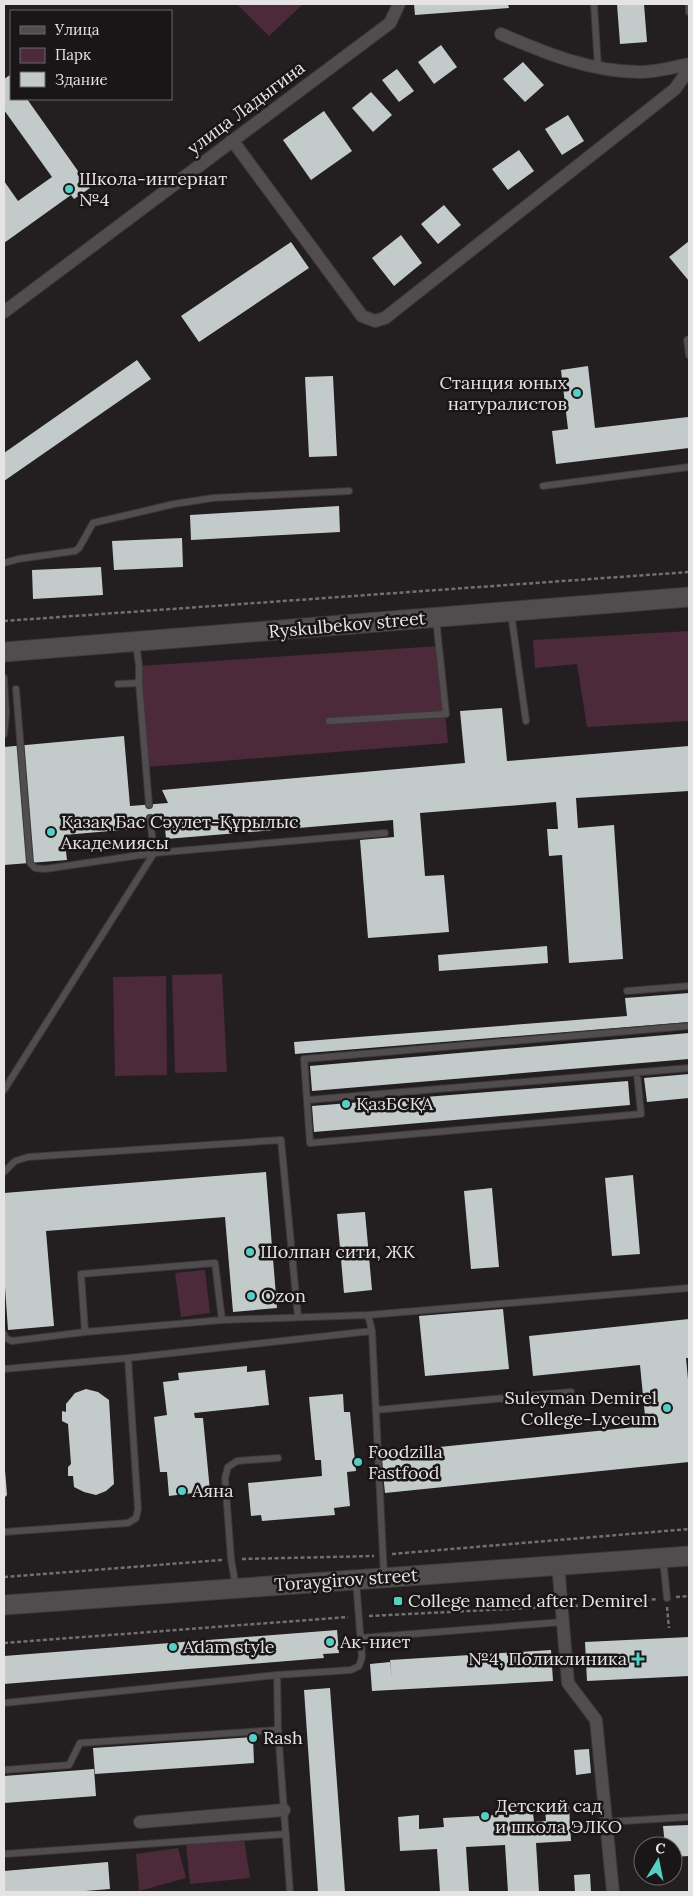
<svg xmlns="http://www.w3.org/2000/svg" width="693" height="1896" font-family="Lora,serif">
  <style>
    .green { fill: #4d2a39 }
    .building { fill: #c3cbca }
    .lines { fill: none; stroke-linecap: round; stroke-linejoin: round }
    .lane-casing { stroke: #3c383a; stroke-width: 8 }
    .street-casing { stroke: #3c383a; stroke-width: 14 }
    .secondary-casing { stroke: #3c383a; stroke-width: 21 }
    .path { stroke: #736f70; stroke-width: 2.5; stroke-dasharray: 4 2.5; stroke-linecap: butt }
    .lane { stroke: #514c4e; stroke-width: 6 }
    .street { stroke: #514c4e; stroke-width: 12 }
    .secondary { stroke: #514c4e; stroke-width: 19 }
    .poi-dot { fill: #56cec3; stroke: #1a1517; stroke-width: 2 }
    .labels { text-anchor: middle; stroke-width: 5; stroke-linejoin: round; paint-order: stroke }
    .street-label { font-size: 18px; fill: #e6e3e4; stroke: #1a1517 }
    .poi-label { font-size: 18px; fill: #e6e3e4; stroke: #1a1517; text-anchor: start }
  </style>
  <rect width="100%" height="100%" fill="#231e20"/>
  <!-- green -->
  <path class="green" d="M237,4h66l-34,32z
    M689,631v90l-102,6 -10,-63 -42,4 -2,-28z
    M439,646l9,97 -301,24 -8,-101z
    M222,974l5,98 -52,1 -3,-98z
    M166,976l1,99 -52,1 -2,-99z
    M205,1270l5,43 -29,4 -6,-44z
    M244,1838l6,40 -60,6 -4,-39z
    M178,1848l8,30 -47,13 -3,-37z"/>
  <!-- building -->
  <path class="building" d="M414,4h94l1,4 -94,7z
    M617,4h27l3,38 -27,2z
    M441,45l16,22 -23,17 -16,-22z
    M523,62l21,23 -19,17 -22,-23z
    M397,69l17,22 -15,11 -17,-22z
    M10,75l1,24h16l63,89 -16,11 -3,-4 -67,48v-62l14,20 34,-24 -48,-67v-31z
    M371,92l21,23 -19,17 -21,-24z
    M324,111l28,40 -41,29 -28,-40z
    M568,115l16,26 -22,14 -17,-26z
    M519,150l15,21 -26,19 -16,-21z
    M444,205l17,20 -23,19 -17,-20z
    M401,235l21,28 -28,23 -22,-28z
    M689,241v40l-20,-24z
    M291,242l18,26 -110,74 -18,-26z
    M137,360l14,19 -147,102v-28z
    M588,366l7,62 93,-11 1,31 -133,16 -4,-33 16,-2 -7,-59z
    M333,376l4,80 -28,1 -4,-80z
    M339,506l1,26 -149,8 -1,-25z
    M182,538l1,29 -69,3 -2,-29z
    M101,567l2,28 -70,4 -1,-29z
    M502,708l5,53 182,-15v45l-113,7 2,30 36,-3 9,134 -54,4 -7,-108 -13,1 -2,-27h11l-2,-27 -136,11 5,63 19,-1 5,57 -81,6 -8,-98 34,-3 -1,-17 -227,19 -2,-22 -32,2 1,10 -69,6 3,25 -63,5v-118l120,-11 6,70 38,-3 -6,-13 303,-27 -5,-52z
    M547,946l1,17 -109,8 -1,-16z
    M689,993v29l-394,32 -1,-12 333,-26 -2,-18z
    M689,1033v26l-377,32 -2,-25z
    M689,1074v24l-42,4 -3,-24z
    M628,1081l2,24 -316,27 -2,-26z
    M266,1172l11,136 -44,4 -8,-95 -179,14 8,95 -46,4 -4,-57v-80z
    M633,1175l7,79 -28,2 -7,-78z
    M492,1188l7,79 -28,2 -7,-78z
    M365,1212l7,78 -28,3 -7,-79z
    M503,1309l6,60 -84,7 -6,-60z
    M689,1319v39h-3l3,32v72l-304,31 -4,-40 265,-27 -6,-61 -107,11 -4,-40z
    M247,1366v6l18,-2 4,35 -75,8 1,5h8l7,73 -41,5 -2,-24h-7l-6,-55 13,-2 -4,-33 16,-2 -1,-7z
    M86,1389l12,3 11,8 5,84 -8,7 -10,4 -12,-3 -10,-5 -1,-11h-5v-9l3,-3 -3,-40 -6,-3v-10l4,1v-8l9,-11z
    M343,1394l1,18h6l6,59 -9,1 3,34 -16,2 1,7 -73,6 -1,-6 -10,1 -3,-33 74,-7 -1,-16h-6l-6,-63z
    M4,1470h1l2,25 -3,3z
    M337,1630l2,23 -16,1 1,4 -320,26v-28z
    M689,1637v39l-102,5 -2,-39z
    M551,1650l2,31 -181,10 -2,-27 20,-2 2,16 -2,-18z
    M330,1688l15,204h-27l-14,-202z
    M253,1737l1,26 -159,11 -2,-26z
    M589,1749l2,24 -15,2 -2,-25z
    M94,1769l2,27 -92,7v-27z
    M569,1806l2,35 -35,2 3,49h-31l-3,-47 -39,2 3,45h-29l-3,-43 -37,2 -2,-34 21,-2v14l25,-2 -1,-9 90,-5 1,9 12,-1 -1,-13z
    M689,1825v31l-16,1v-11h-8l-2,-20z
    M108,1862l2,27 -37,3h-69v-21z
    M590,1874l1,18h-16l-1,-17z"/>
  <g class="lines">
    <!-- lane casing -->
    <g class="lane-casing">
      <path id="lane" d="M594,4l4,63
        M689,4v8
        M689,339l-2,1 2,15
        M543,486l146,-19
        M4,563l14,-4 57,-8 4,-3 14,-25 81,-19 39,-6 136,-7
        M511,613l15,108
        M136,643l3,23v17l10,122
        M4,678l2,35 -2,21
        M118,684l21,-1
        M16,689l14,174 5,5 10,1 109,-16
        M329,721l117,-7 -10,-95
        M150,818l4,35 231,-20
        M627,991l62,-5
        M637,1073l4,41 -331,29 -6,-84 385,-33
        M4,1090l150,-237
        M307,1100l382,-32
        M4,1172l11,-11 13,-4 253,-17 17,177
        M85,1332l-4,-58 134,-11 7,57
        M4,1334l1,4 7,3 73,-9 137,-12 146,-5
        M128,1358l244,-27
        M4,1369l124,-11 10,151 -2,9 -8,5 -124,9
        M376,1410l195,-18
        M663,1559l4,39
        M384,1576l-12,-245 -4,-16 321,-27
        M236,1587l-5,-28 -6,-81 3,-11 9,-6 41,-3
        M360,1638l203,-16
        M277,1675l1,55 12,162
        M4,1703l273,-28 74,-5 8,-4 3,-9 -6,-76
        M4,1770l65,-5 11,-22 198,-13
        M606,1822l83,-5
        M4,1854l282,-20"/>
    </g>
    <!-- street casing -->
    <g class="street-casing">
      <path id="street" d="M501,34c44,19 90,38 139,38 16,0 34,-5 49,-8
        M232,140l130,176 13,5 10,-3 290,-229 14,-20
        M4,312l386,-289 9,-19
        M558,1564l10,119 28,37 17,172
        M140,1822l144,-12"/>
    </g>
    <!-- secondary casing -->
    <g class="secondary-casing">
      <path id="secondary" d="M4,652l685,-55
        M4,1605l685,-49"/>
    </g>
    <!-- path -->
    <path class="path" d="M4,621l685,-49
      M392,1554l297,-25
      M242,1559l132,-3
      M4,1577l218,-17
      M676,1597l13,-1
      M574,1606l84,-7
      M667,1607l2,21
      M369,1616l179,-9
      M4,1643l344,-26"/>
    <!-- lane -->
    <use href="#lane" class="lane"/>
    <!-- street -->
    <use href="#street" class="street"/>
    <!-- secondary -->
    <use href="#secondary" class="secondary"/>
  </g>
  <!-- markers -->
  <g class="poi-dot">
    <circle cx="69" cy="189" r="5"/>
    <circle cx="577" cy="393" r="5"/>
    <circle cx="51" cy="832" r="5"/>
    <circle cx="346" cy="1104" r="5"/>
    <circle cx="250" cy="1252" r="5"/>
    <circle cx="251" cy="1296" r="5"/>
    <circle cx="667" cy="1408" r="5"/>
    <circle cx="358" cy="1462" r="5"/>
    <circle cx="182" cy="1491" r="5"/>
    <rect x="393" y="1596" width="10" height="10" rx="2.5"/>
    <circle cx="330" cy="1642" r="5"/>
    <circle cx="173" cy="1647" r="5"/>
    <path d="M635.5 1651.5h5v5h5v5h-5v5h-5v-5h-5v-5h5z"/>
    <circle cx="253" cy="1738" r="5"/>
    <circle cx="485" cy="1816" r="5"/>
  </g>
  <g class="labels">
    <!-- street labels -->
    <g class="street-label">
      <text transform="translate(246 108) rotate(-37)" y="6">улица Ладыгина</text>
      <text transform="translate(347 625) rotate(-5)" y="6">Ryskulbekov street</text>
      <text transform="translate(346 1580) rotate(-4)" y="6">Toraygirov street</text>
    </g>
    <!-- poi labels -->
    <g class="poi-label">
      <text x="79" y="185">Школа-интернат<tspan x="79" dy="21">№4</tspan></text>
      <text x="567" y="389" text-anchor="end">Станция юных<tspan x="567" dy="21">натуралистов</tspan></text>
      <text x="61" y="828">Қазақ Бас Сәулет-Құрылыс<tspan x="61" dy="21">Академиясы</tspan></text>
      <text x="356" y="1110">ҚазБСҚА</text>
      <text x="260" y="1258">Шолпан сити, ЖК</text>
      <text x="261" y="1302">Ozon</text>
      <text x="657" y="1404" text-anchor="end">Suleyman Demirel<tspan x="657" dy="21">College-Lyceum</tspan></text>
      <text x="368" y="1458">Foodzilla<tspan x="368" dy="21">Fastfood</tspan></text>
      <text x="192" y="1497">Аяна</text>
      <text x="408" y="1607">College named after Demirel</text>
      <text x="340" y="1648">Ак-ниет</text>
      <text x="183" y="1653">Adam style</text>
      <text x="627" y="1665" text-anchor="end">№4, Поликлиника</text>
      <text x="263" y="1744">Rash</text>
      <text x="495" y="1812">Детский сад<tspan x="495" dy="21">и школа ЭЛКО</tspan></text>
    </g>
  </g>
  <!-- border -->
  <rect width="693" height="1896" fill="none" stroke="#e6e3e4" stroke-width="10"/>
  <!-- legend -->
  <rect x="10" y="10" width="162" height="90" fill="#1a1517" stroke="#6c6769"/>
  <rect x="20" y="26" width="25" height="8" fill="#514c4e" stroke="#6c6769"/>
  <text x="55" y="35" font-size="15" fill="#e6e3e4">Улица</text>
  <rect x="20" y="48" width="25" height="15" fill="#4d2a39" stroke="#6c6769"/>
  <text x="55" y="60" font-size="15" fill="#e6e3e4">Парк</text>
  <rect x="20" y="72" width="25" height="15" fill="#c3cbca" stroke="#6c6769"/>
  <text x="55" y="85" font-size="15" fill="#e6e3e4">Здание</text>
  <!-- north arrow -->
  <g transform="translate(658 1861) rotate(10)"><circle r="24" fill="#1a1517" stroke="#6c6769"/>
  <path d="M0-4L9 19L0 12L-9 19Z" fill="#56cec3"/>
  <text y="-8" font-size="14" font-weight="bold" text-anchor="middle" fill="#e6e3e4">С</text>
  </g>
</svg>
